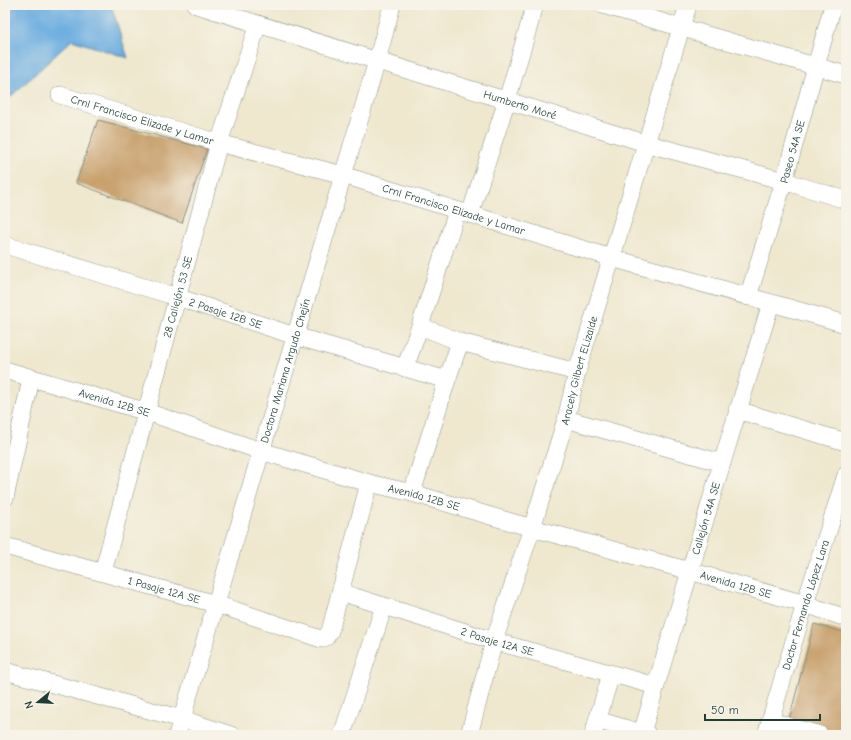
<svg xmlns="http://www.w3.org/2000/svg" width="851" height="740" font-family="'Comic Neue',sans-serif">
  <style>
    .water { fill: #6cade0; stroke: #46758a }
    .building { fill: #c8a06d }
    .lines { fill: none; stroke-linecap: round; stroke-linejoin: round }
    .minor-casing { stroke: #879282; stroke-width: 18 }
    .minor { stroke: #fff; stroke-width: 17 }
    .labels { text-anchor: middle; stroke-width: 3; stroke-linejoin: round; paint-order: stroke }
    .street-label { font-size: 11px; fill: #1f3d34; stroke: #f7f3e8 }
  </style>
  <rect width="100%" height="100%" fill="#f7f3e8"/>
  <filter id="ink" filterUnits="userSpaceOnUse"><feTurbulence type="fractalNoise" baseFrequency=".025" numOctaves="2"/><feDisplacementMap in="SourceGraphic" scale="8" xChannelSelector="R" yChannelSelector="G"/><feConvolveMatrix kernelMatrix="1 2 1 2 8 2 1 2 1" color-interpolation-filters="sRGB"/></filter>
  <filter id="wash" filterUnits="userSpaceOnUse"><feTurbulence type="fractalNoise" baseFrequency=".012" numOctaves="4" result="noise"/><feDisplacementMap in="SourceGraphic" scale="16" xChannelSelector="R" yChannelSelector="G"/><feGaussianBlur stdDeviation="0.9" result="paint"/><feColorMatrix in="noise" values="0 0 0 0 0 0 0 0 0 0 0 0 0 0 0 0 0 1.4 0 .05"/><feComposite in="paint" operator="in"/></filter>
  <g filter="url(#wash)">
    <rect width="100%" height="100%" fill="#efe8cf"/>
    <!-- water -->
    <path class="water" d="M5,5h106l17,53 -56,-18 -67,62z"/>
    <g id="blocks">
      <!-- building -->
      <path class="building" d="M98,120l109,29 -25,74 -106,-40z
        M814,624l32,9v102h-7l-50,-15z"/>
    </g>
  </g>
  <g filter="url(#ink)">
    <use href="#blocks" fill-opacity="0" stroke="#879282" stroke-width="1"/>
    <g class="lines">
      <!-- minor casing -->
      <g class="minor-casing">
        <g id="minor">
          <path id="s1" d="M196,5l449,138 139,38 62,19"/>
          <path d="M603,5l243,70"/>
          <path id="s2" d="M60,95l159,48 124,32 269,83 234,66"/>
          <path d="M470,214l37,-114 28,-95"/>
          <path id="s3" d="M5,245l172,52 118,39 152,44"/>
          <path id="s4" d="M748,297l36,-116 49,-176"/>
          <path d="M420,326l40,16 117,30"/>
          <path d="M405,368l15,-42 37,-115"/>
          <path id="s5" d="M5,370l142,42 114,39 108,32 43,10 120,35 158,43 115,33 41,14"/>
          <path d="M737,410l109,32"/>
          <path d="M566,419l156,44"/>
          <path d="M412,493l35,-113 13,-38"/>
          <path d="M5,498l26,-119"/>
          <path id="s6" d="M5,546l211,58 105,35 5,-2 4,-6 39,-148"/>
          <path id="s7" d="M103,572l116,-429 39,-119"/>
          <path id="s8" d="M340,592l154,49 162,45"/>
          <path d="M5,671l177,48 49,16"/>
          <path d="M597,720l51,15"/>
          <path d="M770,721l50,14"/>
          <path id="s9" d="M642,733l80,-270 49,-160"/>
          <path id="s10" d="M177,735l200,-674 15,-56"/>
          <path d="M342,735l42,-129"/>
          <path id="s11" d="M469,735l25,-94 38,-113 34,-109 11,-47 111,-367"/>
          <path d="M593,735l18,-61"/>
          <path id="s12" d="M766,735l39,-131 41,-129"/>
        </g>
      </g>
      <!-- minor -->
      <use href="#minor" class="minor"/>
    </g>
  </g>
  <g class="labels">
    <!-- street labels -->
    <g class="street-label">
      <text dy="4" stroke="none"><textPath href="#s1" startOffset="339">Humberto Moré</textPath></text>
      <text dy="4" stroke="none"><textPath href="#s2" startOffset="86">Crnl Francisco Elizade y Lamar</textPath></text>
      <text dy="4" stroke="none"><textPath href="#s4" startOffset="152">Paseo 54A SE</textPath></text>
      <text dy="4" stroke="none"><textPath href="#s2" startOffset="410">Crnl Francisco Elizade y Lamar</textPath></text>
      <text dy="4" stroke="none"><textPath href="#s7" startOffset="285">28 Callejón 53 SE</textPath></text>
      <text dy="4" stroke="none"><textPath href="#s3" startOffset="231">2 Pasaje 12B SE</textPath></text>
      <text dy="4" stroke="none"><textPath href="#s10" startOffset="380">Doctora Mariana Argudo Chejín</textPath></text>
      <text dy="4" stroke="none"><textPath href="#s11" startOffset="381">Aracely Gilbert ELizalde</textPath></text>
      <text dy="4" stroke="none"><textPath href="#s5" startOffset="114">Avenida 12B SE</textPath></text>
      <text dy="4" stroke="none"><textPath href="#s5" startOffset="438">Avenida 12B SE</textPath></text>
      <text dy="4" stroke="none"><textPath href="#s9" startOffset="224">Callejón 54A SE</textPath></text>
      <text dy="4" stroke="none"><textPath href="#s5" startOffset="762">Avenida 12B SE</textPath></text>
      <text dy="4" stroke="none"><textPath href="#s6" startOffset="165">1 Pasaje 12A SE</textPath></text>
      <text dy="4" stroke="none"><textPath href="#s12" startOffset="136">Doctor Fernando López Lara</textPath></text>
      <text dy="4" stroke="none"><textPath href="#s8" startOffset="165">2 Pasaje 12A SE</textPath></text>
    </g>
  </g>
  <!-- margin -->
  <rect width="851" height="740" fill="none" stroke="#f7f3e8" stroke-width="20"/>
  <!-- north arrow -->
  <g transform="translate(38 702) rotate(252)" stroke="#f7f3e8" stroke-width="3" paint-order="stroke">
  <path d="M0-3L7 15L0 10L-7 15Z" fill="#1f3d34"/>
  <text y="-6" font-size="11" font-weight="bold" text-anchor="middle" fill="#1f3d34">N</text>
  </g>
  <!-- scale -->
  <path d="M705 714v6h115v-6" fill="none" stroke="#1f3d34" stroke-width="2"/>
  <text x="711" y="714" font-size="12" fill="#1f3d34" stroke="#f7f3e8" stroke-width="3" paint-order="stroke">50 m</text>
</svg>
